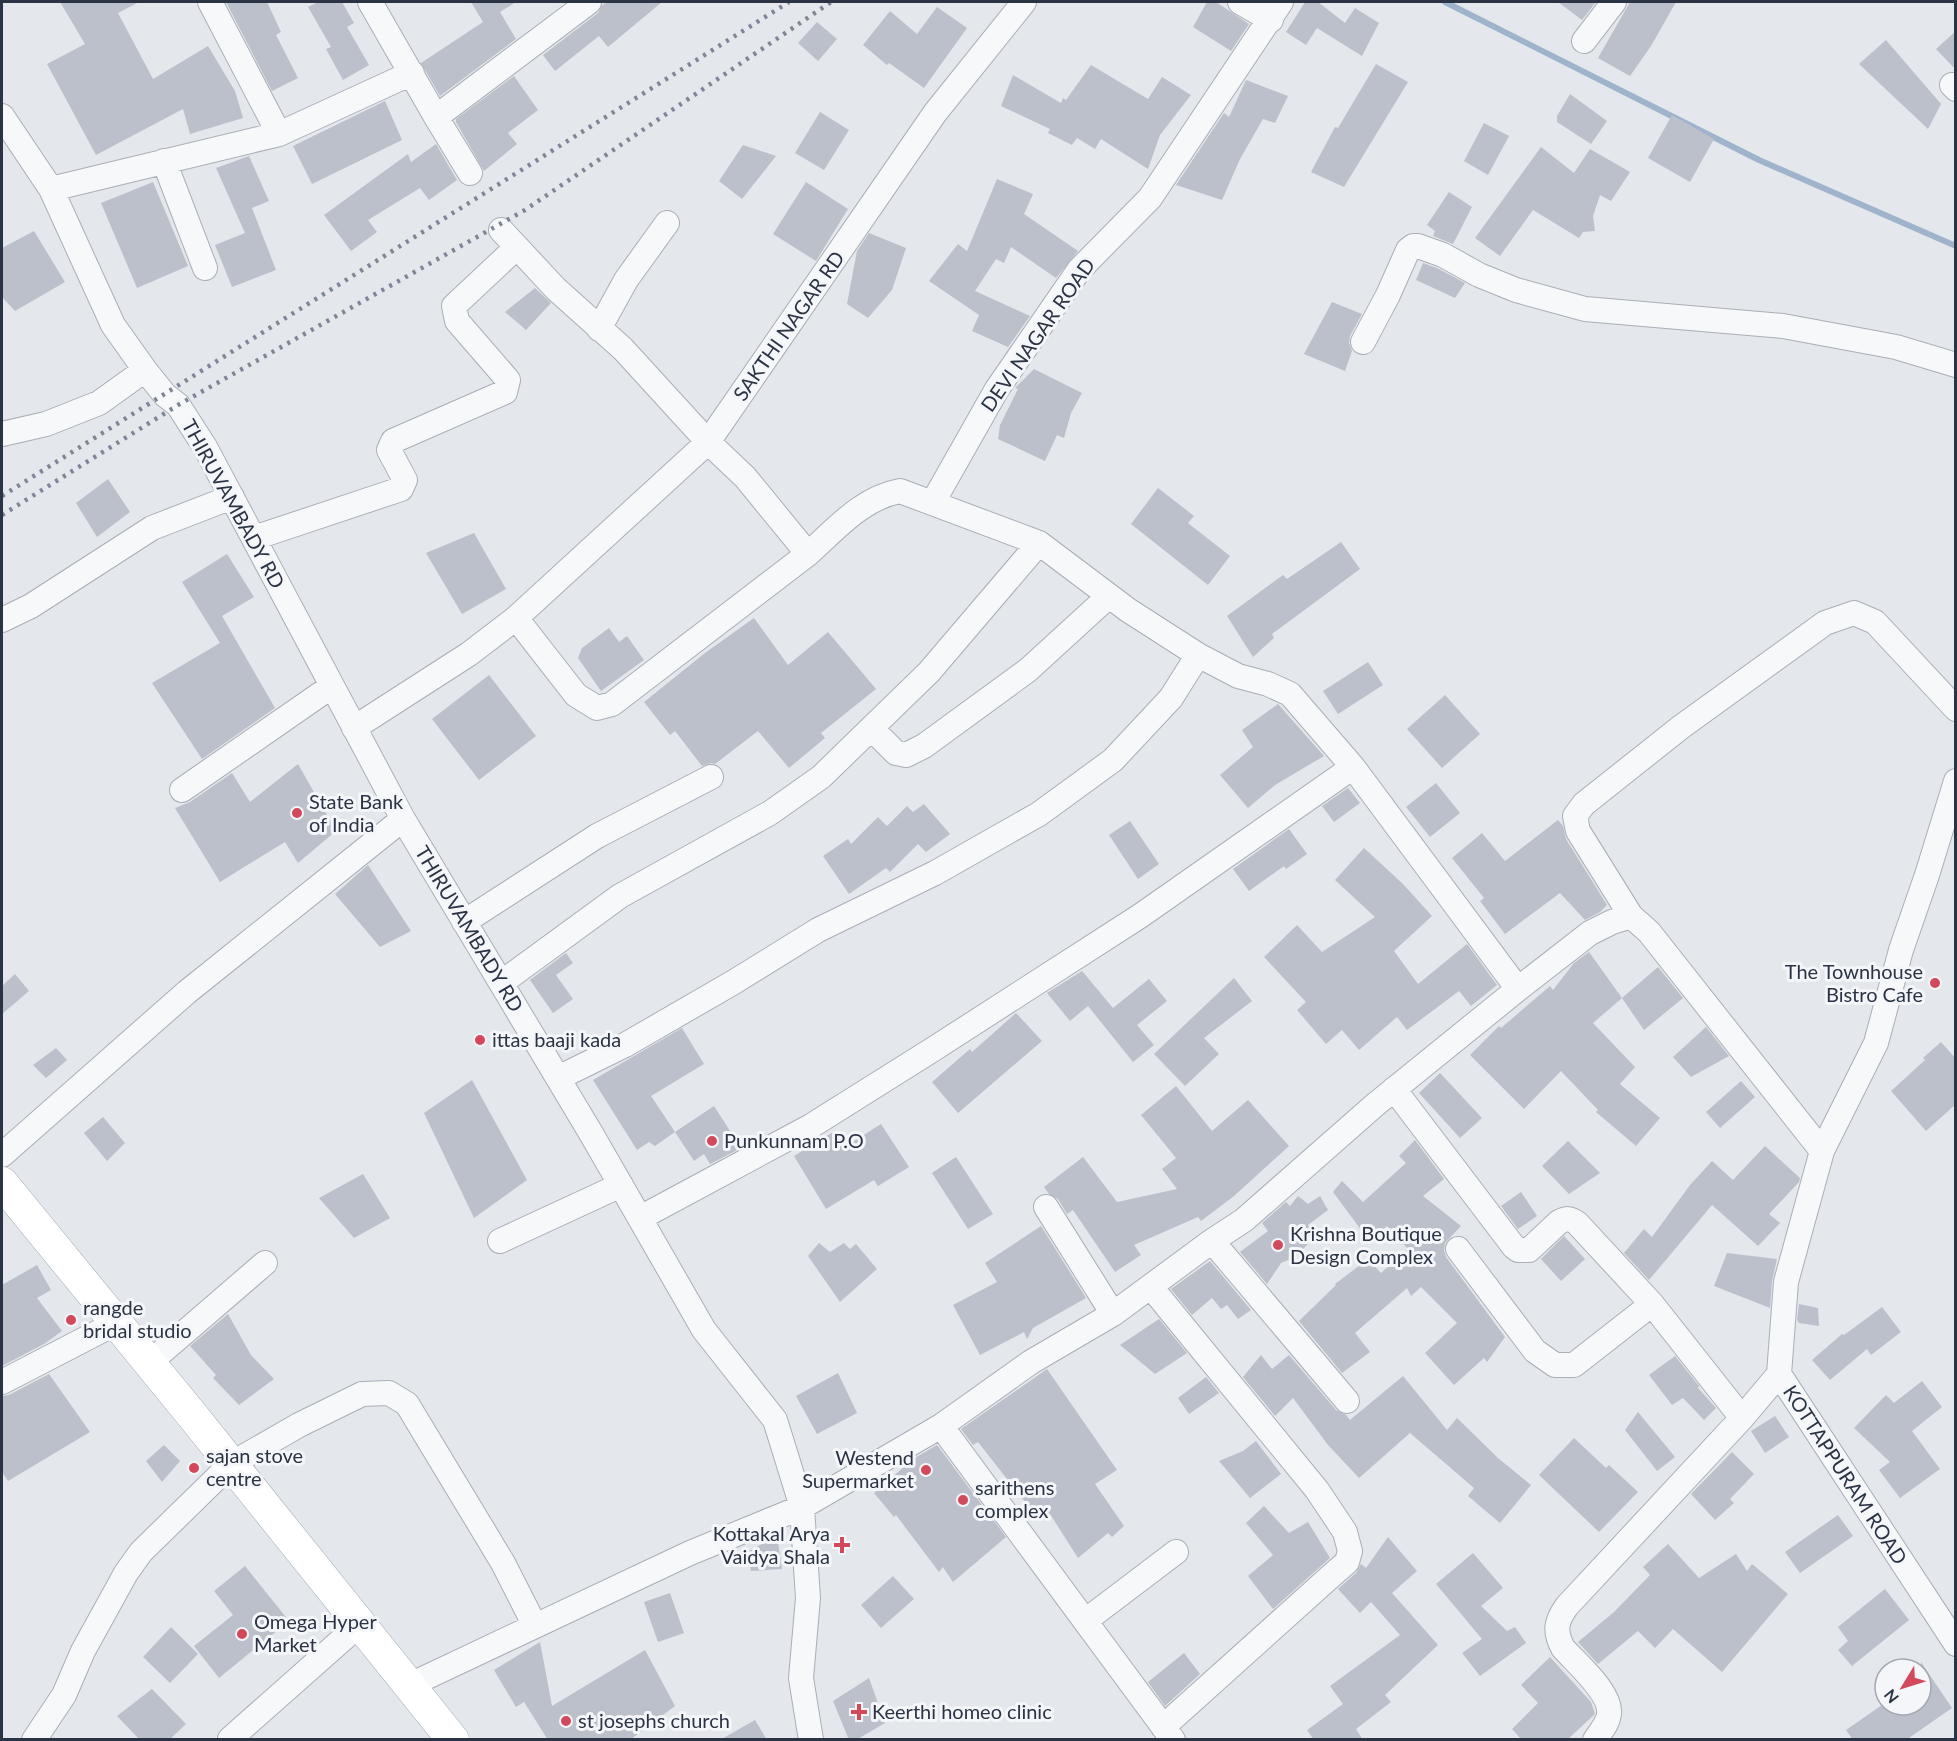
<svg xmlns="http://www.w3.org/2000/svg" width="1957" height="1741" font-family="Lato,sans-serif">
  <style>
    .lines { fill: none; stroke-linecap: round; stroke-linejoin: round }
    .stream { stroke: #9fb4cc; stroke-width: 6 }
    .building { fill: #bbc0ca }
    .minor-casing { stroke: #a9aeb7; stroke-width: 26 }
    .major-casing { stroke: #a3abb8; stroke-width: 33 }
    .minor { stroke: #f7f8fa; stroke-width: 24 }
    .major { stroke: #fff; stroke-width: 32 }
    .rail { stroke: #7d8696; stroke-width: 4.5; stroke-dasharray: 3 6; stroke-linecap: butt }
    .poi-dot { fill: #d1495b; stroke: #f4f6f9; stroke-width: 2 }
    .labels { text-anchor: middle; stroke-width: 6; stroke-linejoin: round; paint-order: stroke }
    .street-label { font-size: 20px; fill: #2b3445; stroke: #f4f6f9 }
    .poi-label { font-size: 20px; fill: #2b3445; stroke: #f4f6f9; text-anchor: start }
  </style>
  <rect width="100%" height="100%" fill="#e4e7ec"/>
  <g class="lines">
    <!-- stream -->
    <path class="stream" d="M1445,2l314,158 197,86"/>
  </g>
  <!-- building -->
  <path class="building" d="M60,2h79l-21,11 35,66 55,-33 27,45 8,27 -53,16 -7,-25 -87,46 -49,-91 38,-20z
    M226,2h41l14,30 -5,3 22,43 -26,13z
    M318,2h24l12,21 -7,4 22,38 -26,15 -17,-31 5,-2 -23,-40z
    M471,2h45l-16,10 16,27 -76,57 -19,-33 62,-41z
    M608,2h54l-54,45 -9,-11 -44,35 -12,-16 55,-42 4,-8z
    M1207,2h9l33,22 -18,27 -38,-24z
    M1305,2h13l27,21 10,-15 24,15 -17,33 -45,-28 -11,17 -20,-13z
    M1558,2h38l-14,18z
    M1630,2h46l-25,44 -21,30 -32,-18z
    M937,7l30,21 -43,60 -35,-25 -2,2 -24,-20 27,-34 27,23z
    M817,22l20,17 -19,22 -20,-18z
    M1956,31v39l-20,-21z
    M1886,40l55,64 -13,25 -69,-65z
    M1376,64l32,18 -64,105 -33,-15 24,-45 3,1z
    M1091,65l57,34 14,-22 29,18 -31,40 -12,34 -47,-30 -6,10 -18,-11 -5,7 -24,-12 2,-4 -49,-23 12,-31 48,28 2,-5 3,2z
    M514,76l24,34 -30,23 9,11 -33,27 -28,-49v-3z
    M1246,80l42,16 -13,27 -12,-4 -23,40 -18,41 -46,-15 48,-72 5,4z
    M1570,94l37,27 -16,23 -34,-22v-6z
    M385,101l17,39 -90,44 -19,-38z
    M820,112l29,18 -25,40 -29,-17z
    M1672,115l42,24 -24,43 -42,-24z
    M1484,123l25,13 -21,39 -24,-14z
    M436,144l21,36 -28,20 -9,-12 -52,32 9,12 -26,19 -27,-36 84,-61 3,8z
    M743,145l33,11 -34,43 -23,-18z
    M1541,147l33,26 16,-24 40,23 -19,29 -11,-6 -7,21 2,15 -12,1 -4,6 -46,-28 -33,46 -25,-18z
    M249,156l20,45 -17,7 24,62 -44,17 -17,-42 30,-12 -29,-65z
    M997,179l36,15 -9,20 54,37 -22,27 -45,-31 -7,16 -8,-4 -21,32 55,25 -22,31 -36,-16 7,-16 -50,-34 29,-37 9,7z
    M153,182l35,84 -51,22 -36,-85z
    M806,182l42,27 -32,52 -43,-27z
    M1449,192l23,15 -19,37 -20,-8 2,-5 -8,-6z
    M34,231l31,51 -50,29 -13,-14v-49z
    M869,233l37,15 -14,42 -24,28 -21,-14 10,-53z
    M1423,263l14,5 28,15 -10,15 -39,-18z
    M535,288l16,15 -25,27 -21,-18z
    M1332,302l30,12 -12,22 -1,7 3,8 -7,20 -41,-17z
    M1034,369l48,24 -11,20 -7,25 -7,-3 -12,26 -47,-22 2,-14 18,-36 -3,-1z
    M108,479l22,33 -33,25 -21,-34z
    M1158,488l36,28 -6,7 42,33 -22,29 -77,-61z
    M474,533l32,56 -44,25 -36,-61z
    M1341,542l19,27 -88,65 2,4 -21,19 -26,-41 56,-41 4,4z
    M227,554l27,43 -32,19 53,92 -73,51 -50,-76 68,-40 -38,-61z
    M754,618l34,47 40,-33 48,57 -55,44 4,5 -36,30 -31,-37 -43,33 -4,-1 -9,3 -27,-35 -5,4 -26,-33 61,-49z
    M609,628l10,14 8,-6 17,24 -43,31 -23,-33 4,-10z
    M1368,662l15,23 -45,29 -15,-23z
    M489,675l47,61 -57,44 -47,-61z
    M1445,695l35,39 -38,34 -35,-39z
    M1278,704l46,52 -49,29 -27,23 -28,-33 33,-28 -11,-17z
    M298,764l38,67 -38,32 -13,-21 -65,40 -45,-74 15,-6 42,-29 18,29z
    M1436,783l24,30 -30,24 -24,-30z
    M1348,788l12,15 -26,19 -12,-16z
    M924,804l26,30 -24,18 -8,-8 -28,28 -4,-4 -37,26 -26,-38 25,-17 3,5 27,-27 9,9 20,-20 6,6z
    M1558,820l5,6 3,13 41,66 -7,7 -15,8 -25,-27 -55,41 -25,-33 4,-3 -32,-40 30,-25 23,28z
    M1130,821l29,43 -21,15 -29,-44z
    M1289,829l18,25 -21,15 -2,-3 -35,25 -16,-22z
    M1364,848l39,36 29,32 -38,35 24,33 49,-40 30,41 -26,21 -12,-15 -52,39 -10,-13 -38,33 -17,-20 -16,14 -29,-34 9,-8 -42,-45 33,-32 25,27 53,-35 -40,-37z
    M368,865l43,66 -31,16 -45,-53z
    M1589,952l33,46 -29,25 42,44 -15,17 40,34 -24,28 -40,-34 2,-2 -37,-39 -37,38 -54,-54 29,-29 2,2 49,-42 3,4 21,-27z
    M566,953l7,10 -17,12 17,24 -20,14 -23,-33z
    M1658,967l25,31 -39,32 -22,-32z
    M1082,971l31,37 36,-29 18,22 -30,24 17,20 -21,17 -45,-56 -18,15 -23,-28z
    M15,974l14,17 -27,23v-28z
    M1234,978l18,23 -48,37 15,16 -34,32 -31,-32z
    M1016,1013l26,28 -84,72 -26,-31 38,-33 2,3z
    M1706,1027l23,29 -38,21 -18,-20z
    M682,1028l22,36 -53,32 24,36 -20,14 -6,-4 -12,8 -44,-70z
    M1941,1042l15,17v45l-30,27 -35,-40 34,-31 -2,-2z
    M56,1048l11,12 -21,18 -13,-13z
    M1440,1073l42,45 -22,20 -41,-45z
    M472,1080l55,100 -53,38 -50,-105z
    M1741,1081l14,16 -35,31 -14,-16z
    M1176,1086l36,45 36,-31 41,46 -55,50 -33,25 -3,-4 -64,28 7,10 -26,17 -42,-62 -6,4 -9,-15 -9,-5 -5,-7 39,-30 34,45 60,-13 -15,-20 14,-11 -35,-43z
    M714,1106l27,42 -31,16 -6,-10 -10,7 -19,-29z
    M103,1117l22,26 -18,18 -23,-28z
    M881,1124l28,43 -31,19 -4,-6 -48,29 -32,-53 41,-25 10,16z
    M1415,1140l29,39 -21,17 38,30 -16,17 -1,7 2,7 59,80 -18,25 -3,-4 -30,27 -29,-32 32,-30 -36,-36 -10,9 -4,-8 -52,45 15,19 -28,21 -43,-52 37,-36 -1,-1 33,-25 13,14 27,-24 -21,-23 -17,16 -37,-50 9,-11 21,21 43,-39 -7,-7z
    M1568,1141l32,32 -31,21 -27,-28z
    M1765,1146l35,32 -1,4 -30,32 11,9 -22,23 -46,-41 -63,75 -25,-27 20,-24 8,8 38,-52 22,-24 21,19z
    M956,1157l37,57 -25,15 -36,-56z
    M363,1174l27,44 -36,20 -35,-40z
    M1521,1192l16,24 -19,13 -17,-23z
    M1298,1196l10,8 12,-8 8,14 -20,15 7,12 -20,20 -14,6 -14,21 -27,-32 28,-21 -6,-8 24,-21 4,4z
    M1041,1226l45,72 -53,30 -6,11 -3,-7 -44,23 -27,-50 44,-23 -12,-19z
    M1564,1236l21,23 -24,22 -20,-22z
    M819,1243l11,9 14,-9 6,6 6,-5 21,25 -37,33 -32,-46z
    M1727,1253l50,6 -5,22 -2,27 -56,-22z
    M1210,1261l41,49 -13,9 -11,-14 -6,4 -9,-11 -20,17 -21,-26z
    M37,1265l14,25 -14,8 25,33 -18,13 -42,22v-81z
    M1799,1304l19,4 1,18 -20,-3 -2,-3z
    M1882,1307l19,25 -30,23 -4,-6 -37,31 -18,-20 30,-26 2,1z
    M228,1314l23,41 23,24 -35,26 -26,-27 3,-3 -26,-29z
    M1159,1319l28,34 -32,21 -35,-29z
    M1261,1355l11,14 17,-14 47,55 10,5 4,5 53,-44 44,54 10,-12 41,40 33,27 -31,38 -32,-27 6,-8 -64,-55 -51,45 -31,-33 -35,-47 -18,18 -32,-39z
    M1675,1356l24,30 -1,2 18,20 -12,12 -21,-22 -11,7 -23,-30z
    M1047,1369l70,101 -22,14 29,42 -12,11 -4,-4 -30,25 -28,-44 -10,7 -62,-79 -5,3 -12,-16z
    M838,1373l19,40 -40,21 -21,-38z
    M49,1374l41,58 -82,49 -6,-9v-76l7,-1z
    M1206,1377l13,16 -30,21 -11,-16z
    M1922,1381l20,26 -30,24 28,38 -40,29 -21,-28 11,-8 -36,-34 32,-33 8,8z
    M1638,1412l37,45 -18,14 -32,-41z
    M1775,1416l14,21 -24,16 -14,-22z
    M1574,1438l32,30 3,-3 29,27 -39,40 -60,-57z
    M1256,1441l25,33 -31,24 -31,-37 24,-10z
    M164,1445l16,16 -18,21 -16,-21z
    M937,1445l69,92 -53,45 -10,-15 -4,5 -43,-57 -2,2 -20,-24 39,-34z
    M1732,1452l22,22 -24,25 4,4 -19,17 -24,-26z
    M1264,1506l25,27 19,-11 22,36 -57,51 -25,-33 25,-21 -27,-32z
    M1838,1515l15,21 -53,37 -15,-21z
    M777,1536l5,33 -31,2 -4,-19z
    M1388,1537l29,34 -25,22 46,52 -53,50 6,7 -35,27 7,11h-49l-7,-10 36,-26 -13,-18 70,-51 -29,-33 -11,11 -22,-24 18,-16 5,-9 5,4z
    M1668,1544l31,34 37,-24 11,17 5,-7 36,30 -66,78 -49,-43 -18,19 -17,-17 -40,33 -20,-22 36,-30 36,-37 -7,-8z
    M1473,1553l30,35 -22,18 26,25 8,-4 11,16 -46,33 -18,-23 20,-14 -46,-55z
    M245,1566l44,55 -70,57 -25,-32 39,-31 -19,-24z
    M893,1576l21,23 -33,29 -20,-23z
    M1885,1589l24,31 -57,46 -14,-16 10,-9 -10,-14z
    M670,1593l14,40 -26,9 -14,-40z
    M171,1627l27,27 -28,29 -27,-26z
    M540,1642l12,64 93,-56 30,56 -45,34h-82l-24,-38 -8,5 -22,-37z
    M1184,1653l16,21 -35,32 -17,-24z
    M1550,1657l41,45 4,12 -28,26h-45l-10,-11 26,-26 -17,-18z
    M1921,1662l31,46 -46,32h-53l-7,-10 36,-25h39z
    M869,1678l16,45 -29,17h-7l-16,-39z
    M152,1689l34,35 -17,16h-29l-23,-24z
    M755,1720l12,20h-47z"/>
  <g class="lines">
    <!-- minor casing -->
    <g class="minor-casing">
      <path id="minor" d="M210,2l69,132
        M370,2l66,115 34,56
        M1240,2l31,18
        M1584,41l30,-39
        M1952,85l4,4
        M2,116l49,73 62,136 32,45 20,25 13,10 27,42 198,372 189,316 112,195 71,90 27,87 6,91 -7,80 10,62
        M436,117l153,-115
        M164,161l41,107
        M51,189l228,-55 133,-61
        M501,230l55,59 67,60 85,93 37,35 63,77c28,-25 54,-56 92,-63l139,52 89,67 70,45 40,21 30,8 22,10 63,73 165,222
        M599,329l27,-49 41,-57
        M1363,342l25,-47 20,-45 5,-4h5l25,9 36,20 37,15 69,19 198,17 113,21 60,18
        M2,434l44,-10 53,-21 46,-33
        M933,502l64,-113 82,-119 71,-72 131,-196
        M254,538l147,-49 4,-9 -16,-30 4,-9 112,-49 3,-12 -51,-59 -3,-15 63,-59
        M516,618l192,-176 227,-329 89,-111
        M2,620l29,-14 121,-78 80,-31
        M354,728l115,-74 47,-36 60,77 21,13 15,-4 196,-150
        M872,729l24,24 10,2 18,-9 104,-76 81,-74
        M1956,781l-29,94 -26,75 -25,93 -54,108 -36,131 -7,92 177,270
        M182,790l150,-104
        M1631,916l-53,-85 -3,-15 9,-12 97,-77 144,-104 29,-10 21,9 81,87
        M464,922l133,-86 114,-59
        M501,983l119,-87 150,-83 51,-36 108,-105 110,-129
        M558,1078l67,-33 109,-63 84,-52 117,-57 104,-59 74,-54 58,-62 27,-43
        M1394,1089l120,158 4,3h11l30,-28c8,-4 11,-4 18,1l75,81 90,114
        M2,1155l185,-163 216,-173
        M1046,1207l67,107
        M640,1218l171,-92 121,-76 208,-134 213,-149
        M500,1241l121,-56
        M1212,1241l135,160
        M1458,1249l77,102 20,14h19l78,-61
        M1151,1287l166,203 28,42 5,19 -3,11 -16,14 -168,151
        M149,1363l116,-100
        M2,1382l114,-59
        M941,1426l232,314
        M1085,1621l91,-69
        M410,1685l280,-132 112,-46 139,-81 90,-64 82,-48 99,-73 32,-21 132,-116 142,-115 72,-56 22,-11 19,-6 18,16 173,219
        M230,1739l131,-116
        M34,1740l30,-45 19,-44 43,-78 15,-21 90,-88 68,-39 63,-31 27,-1 18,11 96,159 32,63
        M1595,1740c5,-8 13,-16 14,-26 3,-21 -33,-51 -46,-66 -9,-17 -7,-27 4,-42l175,-188 37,-44"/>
    </g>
    <!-- major casing -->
    <g class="major-casing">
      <path id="major" d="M2,1183l190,232 261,325"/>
    </g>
    <!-- minor -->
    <use href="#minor" class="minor"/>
    <!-- major -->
    <use href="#major" class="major"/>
    <!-- rail -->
    <path class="rail" d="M2,496l787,-494
      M2,515l176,-110 347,-195 306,-208"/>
  </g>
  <!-- markers -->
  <g class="poi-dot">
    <circle cx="297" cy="813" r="6"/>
    <circle cx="1935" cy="983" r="6"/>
    <circle cx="480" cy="1040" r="6"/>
    <circle cx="712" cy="1141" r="6"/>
    <circle cx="1278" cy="1245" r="6"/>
    <circle cx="71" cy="1320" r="6"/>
    <circle cx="194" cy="1468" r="6"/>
    <circle cx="926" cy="1470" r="6"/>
    <circle cx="963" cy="1500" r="6"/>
    <path d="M839 1536h6v6h6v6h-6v6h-6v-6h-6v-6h6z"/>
    <circle cx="242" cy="1634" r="6"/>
    <path d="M856 1703h6v6h6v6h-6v6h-6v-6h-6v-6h6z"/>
    <circle cx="566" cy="1721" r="6"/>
  </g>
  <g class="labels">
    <!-- street labels -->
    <g class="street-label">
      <text transform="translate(789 326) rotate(-55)" y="7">SAKTHI NAGAR RD</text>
      <text transform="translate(1038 335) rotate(-55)" y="7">DEVI NAGAR ROAD</text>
      <text transform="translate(233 504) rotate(61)" y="7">THIRUVAMBADY RD</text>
      <text transform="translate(469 929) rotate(59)" y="7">THIRUVAMBADY RD</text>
      <text transform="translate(1845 1475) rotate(57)" y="7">KOTTAPPURAM ROAD</text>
    </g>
    <!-- poi labels -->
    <g class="poi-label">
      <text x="309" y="809">State Bank<tspan x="309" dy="23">of India</tspan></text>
      <text x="1923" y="979" text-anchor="end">The Townhouse<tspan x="1923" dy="23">Bistro Cafe</tspan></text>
      <text x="492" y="1047">ittas baaji kada</text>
      <text x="724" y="1148">Punkunnam P.O</text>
      <text x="1290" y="1241">Krishna Boutique<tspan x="1290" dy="23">Design Complex</tspan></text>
      <text x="83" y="1315">rangde<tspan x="83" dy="23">bridal studio</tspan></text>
      <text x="206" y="1463">sajan stove<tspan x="206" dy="23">centre</tspan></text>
      <text x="914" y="1465" text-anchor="end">Westend<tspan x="914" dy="23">Supermarket</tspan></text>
      <text x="975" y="1495">sarithens<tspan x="975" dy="23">complex</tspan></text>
      <text x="830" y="1541" text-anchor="end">Kottakal Arya<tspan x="830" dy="23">Vaidya Shala</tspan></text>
      <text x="254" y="1629">Omega Hyper<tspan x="254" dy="23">Market</tspan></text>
      <text x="872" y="1719">Keerthi homeo clinic</text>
      <text x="578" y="1728">st josephs church</text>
    </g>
  </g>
  <!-- border -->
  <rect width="1957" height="1741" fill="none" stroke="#2b3445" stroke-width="6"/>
  <!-- north arrow -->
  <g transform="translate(1903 1687) rotate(232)"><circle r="28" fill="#f4f6f9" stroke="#a4a8b1" stroke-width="1.5"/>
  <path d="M0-4.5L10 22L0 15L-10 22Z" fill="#d1495b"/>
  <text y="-9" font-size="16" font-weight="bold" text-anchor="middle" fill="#2b3445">N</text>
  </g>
</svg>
